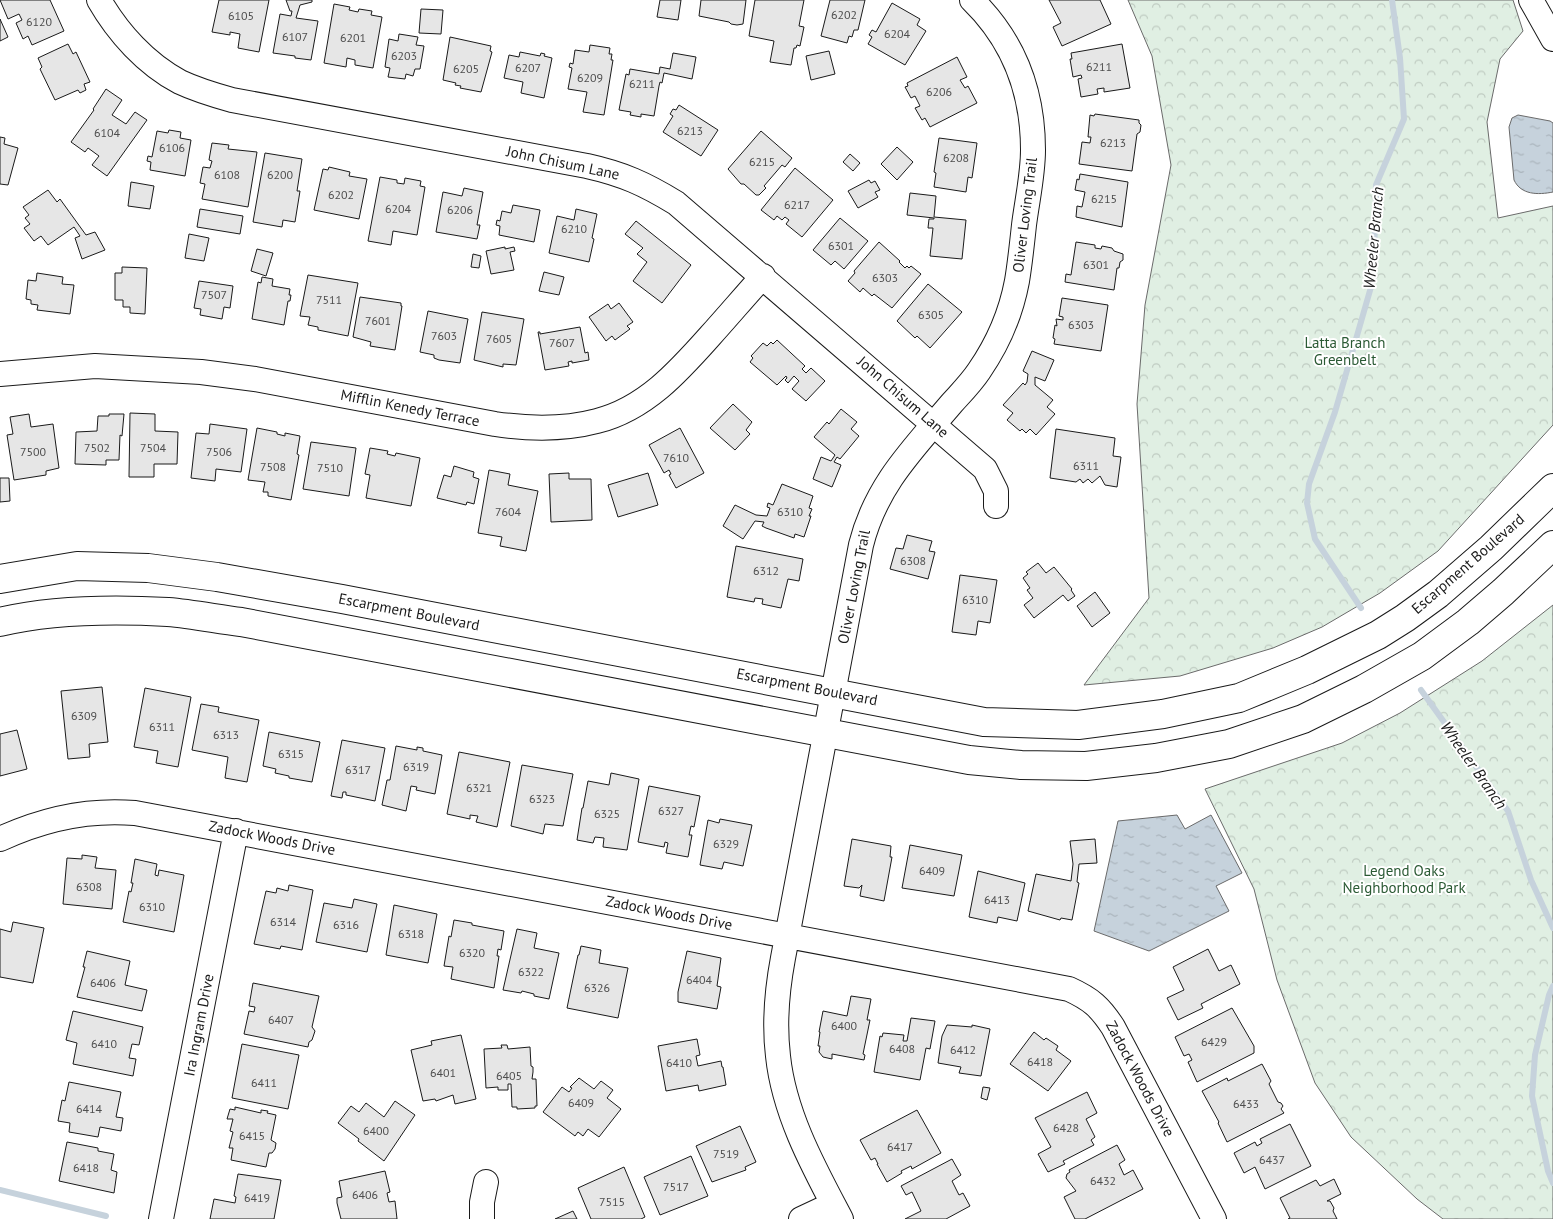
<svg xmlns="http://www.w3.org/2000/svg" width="1553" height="1219" font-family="'PT Sans',sans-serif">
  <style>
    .park { fill: url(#park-crowns); stroke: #6a6a6a }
    .water { fill: url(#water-ripples); stroke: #6a6a6a }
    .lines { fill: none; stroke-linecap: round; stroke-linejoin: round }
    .stream { stroke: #c6d2dc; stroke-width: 6 }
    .building { fill: #e6e6e6; stroke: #1a1a1a }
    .minor-casing { stroke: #1a1a1a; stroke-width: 26 }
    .major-casing { stroke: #1a1a1a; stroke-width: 30 }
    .minor { stroke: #fff; stroke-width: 24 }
    .major { stroke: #fff; stroke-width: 28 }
    .labels { text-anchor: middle; stroke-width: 4; stroke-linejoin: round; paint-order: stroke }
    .number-label { font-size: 12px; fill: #4d4d4d }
    .street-label { font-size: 15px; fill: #1a1a1a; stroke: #fff }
    .park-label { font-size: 15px; fill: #2b5a34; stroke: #fff }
    .water-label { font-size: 16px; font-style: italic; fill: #1a1a1a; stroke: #fff }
  </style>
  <defs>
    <pattern id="park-crowns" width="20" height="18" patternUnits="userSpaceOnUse" patternTransform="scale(1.25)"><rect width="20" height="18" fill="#e0efe3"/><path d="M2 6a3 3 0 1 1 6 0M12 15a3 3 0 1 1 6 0" fill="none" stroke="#c0ccc2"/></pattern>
    <pattern id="water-ripples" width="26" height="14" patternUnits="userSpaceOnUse" patternTransform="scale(1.25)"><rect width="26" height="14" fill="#c6d2dc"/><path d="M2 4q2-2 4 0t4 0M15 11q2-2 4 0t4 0" fill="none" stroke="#aab4bc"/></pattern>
  </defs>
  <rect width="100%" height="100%" fill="#fff"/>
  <!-- park -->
  <path class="park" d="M1128,0h385l10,31 -23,28 -13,63 11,96 55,-12v219l-115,126 -58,42 -58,34 -49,21 -93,28 -96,9 65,-87 -12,-194 8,-99 26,-140 -19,-109z
    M1553,605v614h-110l-26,-20 -66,-62 -36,-54 -38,-103 -23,-91 -49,-100 137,-46 58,-30 82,-52z"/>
  <!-- water -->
  <path class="water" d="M1518,115l32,6 3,2v69c-15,3 -32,3 -39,-12l-5,-53 3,-9z
    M1177,815l8,14 26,-14 31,58 -26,13 13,25 -80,40 -55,-20 24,-110z"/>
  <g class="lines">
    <!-- stream -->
    <path class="stream" d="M1361,608l-46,-69 -8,-36 2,-19 26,-72 36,-125 5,-72v-30l28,-66 -4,-61 -8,-58
      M1421,690l87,121 23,69 22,48
      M1553,986l-4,9 -14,60 -3,41 16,75 5,12
      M0,1190l106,26"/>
  </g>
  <!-- building -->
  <path class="building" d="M0,0h50l14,31 -32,14 -4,-9 -5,3 -7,-16 6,-3 -3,-6 -11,5z
    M219,0h50l-10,52 -21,-4 2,-14 -10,-2v3l-18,-3z
    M286,0h26v2l-12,3 -4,13 22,3 -7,39 -16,-2v-2l-22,-3 7,-39 11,2 1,-5h-2z
    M660,0h21l-3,20 -21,-3z
    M701,0h45l-3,24 -6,1 -6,-1 -2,-2 -30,-6z
    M755,0h49l-5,26 5,1 -4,19 -3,-1 -1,3h-2l-3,17 -21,-3 4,-21 -25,-5z
    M830,0h35l-7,30h-4l-2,7 -3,-1 -2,7 -26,-7z
    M1049,0h51l11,24 -49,22 -9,-19 8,-4z
    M892,3l28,16 -3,6 9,6 -21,34 -37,-21 4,-7 -3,-2 3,-5 4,2z
    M334,4l16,3 -1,3 9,2 1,-3 13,2 -1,4 11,2 -9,51 -18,-3v-5l-8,-2 -1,9 -22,-4z
    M421,9l22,1 -2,24 -22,-1z
    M0,19l8,18 -8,4z
    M399,34l19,3 -2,8 8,1 -4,23h-5l-2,7 -7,-2 -1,5 -17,-2 2,-9 -5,-1 4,-28 9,2z
    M450,37l41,9 -1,5 2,1 -11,40 -21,-4 1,-2 -6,-1 1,-2 -13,-3z
    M68,44l5,10 3,-2 14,30 -6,2 2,6 -6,3 -2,-3 -23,10 -15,-31 2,-2 -4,-9z
    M1122,44l8,44 -26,4v-4l-7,1 1,5 -17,3 -3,-18 4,-1 -1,-3 -8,2 -3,-18h2l-1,-6z
    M590,45l20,3 -1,6h3l-1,6h2l-9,55 -21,-3 4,-20 -19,-3 4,-21 -3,-1 1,-4 3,1 2,-14 14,2z
    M829,51l6,23 -24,6 -5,-24z
    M520,52l20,4 1,-3 4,1 -1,2 8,2 -8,40 -23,-5 2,-11 -19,-4 5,-23 10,2z
    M673,53l23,4 -4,22 -28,-6 -2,10 -2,-1 -1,4 -5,30 -13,-2v3l-11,-2 1,-3 -12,-2 7,-36 3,1 1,-6 29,5 1,-7 10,2z
    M957,57l10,20 -7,3 5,8 3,-2 9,17 -47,24 -5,-9 -3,2 -7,-12 5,-2 -5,-10 -4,2 -6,-11 3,-1 -1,-3z
    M106,89l16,11 -10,15 14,9 9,-12 12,8 -40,56 -15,-11 7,-9 -11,-8 -3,4 -14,-10 23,-32 -1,-1z
    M679,105l39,25 -17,26 -38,-24 10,-16 -3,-2 3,-5 3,1z
    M1095,114l44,6v3l2,2 -1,7 -3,2 -5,37 -53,-7 3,-22 8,1 1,-6h-3l2,-22 4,1z
    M169,130l12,2 -1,6 11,2 -6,36 -35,-6 1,-8 -4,-1 1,-5 4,1 5,-26 11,2z
    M761,131l31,27 -7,9 -3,-2 -18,21 2,2 -7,7h-3l-12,-11h-3l-13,-15z
    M0,137l5,1 -1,6 14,4 -10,37 -8,-1z
    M939,138l38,5 -5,35 -4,-1 -2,15 -32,-5 2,-14 -2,-1z
    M212,143l17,2 -1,4 29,3 -9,55 -46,-8 3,-15 -5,-1 3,-16 7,1 2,-7 -3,-1z
    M897,147l16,15 -16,18 -16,-16z
    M265,153l37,6 -5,32h3l-5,31 -12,-2 -1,7 -29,-5z
    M850,154l10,9 -7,8 -10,-9z
    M329,167l21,5 -1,4 18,3 -8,40 -45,-9 9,-41 5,1z
    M795,168l38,32 -31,37 -16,-13 3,-4 -4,-3 -3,3 -5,-4 -3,4 -13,-10z
    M1080,174l48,8 -6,45 -46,-10 1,-11 5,1 3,-15 -10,-2 2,-11 2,1z
    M380,177l17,3v3l7,1 1,-6 16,3 -1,5 5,1 -8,48 -24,-4 -2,14 -23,-4z
    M869,180l2,3 4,-2 5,9 -5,2 3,5 -20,11 -10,-17z
    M131,182l23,4 -4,23 -22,-3z
    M464,188l19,4 -6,33h3l-3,14 -41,-7 7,-40 19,4z
    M48,190l9,12 3,-3 26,36 9,-3 10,18 -23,9 -7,-21 5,-2 -6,-9 -26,18 -7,-9 -7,5 -10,-13 6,-4 -5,-6 4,-3 -6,-8z
    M910,193l26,3 -2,21 32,3 -4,39 -32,-3 3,-28h-5l1,-9h5v-1l-27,-3z
    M513,205l27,5 -6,32 -35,-7 1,-9 -4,-1 1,-5 3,1 2,-10 9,2z
    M200,209l43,7 -3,18 -43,-7z
    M576,209l21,5 -5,24 2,1 -5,23 -40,-9 8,-37 17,4z
    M840,218l28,23 -24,28 -9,-8 -4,4 -18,-15z
    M636,221l55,44 -29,38 -29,-22 14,-19 -10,-8 6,-6 -18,-14z
    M189,234l20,4 -5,23 -19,-3z
    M879,242l21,19 -1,1 6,6 2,-2 2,2 2,-2 10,8 -29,34 -18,-14 -2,2 -9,-8 -3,4 -12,-11 7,-8 -1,-2z
    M1076,242l19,3v3l6,1 1,-3 10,2 2,3 9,3v6l-3,2 -1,6h-2l-3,22 -49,-8 1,-8 5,1z
    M505,247v2l9,-2 1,4 -5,1 4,18 -23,4 -5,-23z
    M257,249l16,4 -7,23 -15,-5z
    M473,254l8,2 -2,12 -8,-1z
    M122,267l25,1 -2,46 -15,-1v-6h-7v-7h-8v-27h7z
    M544,272l20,5 -5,18 -20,-4z
    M37,273l26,4 -1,7 12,1 -4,29 -33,-4 1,-5 -7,-1v-4l-5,-1 2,-19 8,1z
    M308,275l50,8 -10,53 -30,-6v-3l-10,-2 2,-8 -10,-1z
    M262,277l11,2 -1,7 18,3 -1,6h2l-1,6h-2l-4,24 -32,-6 6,-37 3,1z
    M199,281l34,5 -3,22 -6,-1 -2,12 -22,-4 1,-6 -7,-1z
    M928,284l34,28 -32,36 -13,-12 -2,2 -18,-17z
    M360,297l41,6v3h1l-7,44 -25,-4 1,-4 -18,-5z
    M1062,298l46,7 -7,46 -47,-7 1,-5 -2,-1 2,-13 2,1 -1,-7 7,1v-3l-4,-1z
    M619,303l14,19 -6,4 3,3 -15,11 -3,-4 -6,5 -17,-24 19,-13 3,5z
    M428,311l40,8 -8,44 -21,-3 -5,-2v-3l-14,-3z
    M482,312l42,7 -8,46 -13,-1v3l-29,-7z
    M580,327l5,26 3,-1 1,8 -17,3v-2l-4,1 1,4 -24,4 -7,-38h2v2z
    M777,340l28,26 -3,3 4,4 5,-5 14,13 -19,20 -14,-12 7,-8 -5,-5 -6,7 -3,-3 2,-2 -1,-2 -9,9 -27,-23 3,-4 -2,-2 12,-13 4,3 4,-4 2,2z
    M1032,351l22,9 -9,21 -10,-4v8l18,15 -6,7 8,7 -19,21 -6,-6 -4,4 -4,-4 -2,2 -13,-11 6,-7 -10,-8 20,-22 2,2 2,-3 1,-8 -5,-3z
    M733,404l19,18 -6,8 4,4 -15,16 -25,-22z
    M841,409l16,13 -6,7 8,7 -19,23 -3,-2 -3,5 7,3 -9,22 -19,-8 8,-22 10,4 4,-6 -21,-18 13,-15 2,2z
    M130,413l25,1v17l23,1 -1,32h-23v13h-25z
    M29,414l2,13 22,-3 6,44 -13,3v4l-32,5 -7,-45 6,-1 -3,-17z
    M109,414h15l-2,22 -2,-1 -1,25h-13v5l-31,-1 1,-32 21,-1 1,-15h11z
    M210,424l37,5 -6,43 -25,-3 -1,12 -24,-3 5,-45 13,1z
    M257,428l20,4v2l8,2v-3l15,3 -3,18 2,1 -8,45 -23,-4v-4h-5l2,-10 -17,-2z
    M680,428l24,45 -28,15 -7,-13 2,-1 -2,-4 -5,3 -15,-28z
    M1056,429l59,9 -2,18 8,1 -4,30 -12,-2 -5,-9 -8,7 -4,-4 -5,4 -3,-4 -4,3 -26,-4z
    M311,442l45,6 -7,48 -46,-7z
    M370,448l18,3 -1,3 8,2 1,-3 24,5 -9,48 -45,-8 4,-23 -5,-1z
    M454,466l20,6 -1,5 6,2 -5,25 -7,-2 -1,3 -29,-7 7,-23 7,2z
    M489,470l21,4 -2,11 30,6 -12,60 -26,-5 2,-9 -24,-4z
    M569,473v6h22l1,41 -41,2 -2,-48z
    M648,473l10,32 -40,12 -10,-32z
    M0,478h9l1,23 -10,1z
    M782,484l31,12 -4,12 3,1 -3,7h2l-7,21 -9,-3 -1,4 -28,-10 -4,-2 2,-4 -9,-1 -12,18 -20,-13 12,-21 21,10 11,1 3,-8 -3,-1 1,-4 5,2z
    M907,535l25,6 -3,10 6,1 -7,27 -38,-10 6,-21 7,1z
    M736,546l67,13 -4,22 -11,-2 -7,29 -19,-4 1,-5 -8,-1 -1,4 -27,-5z
    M1038,563l8,10 8,-6 18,22 -1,1 4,6 -7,5 -5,-6 -29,23 -10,-13 9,-7 -6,-8 3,-2 -7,-10 5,-4 -2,-2z
    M960,575l37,5 -7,43 -12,-2 -2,14 -24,-3z
    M1095,592l15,21 -18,14 -15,-21z
    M102,687l6,55 -19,2 1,13 -22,2 -7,-68z
    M145,688l46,9 -13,70 -22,-4 2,-12 -24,-4z
    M201,704l18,3 -1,5 41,8 -12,62 -22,-4 3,-21 -36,-7z
    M17,730l10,39 -27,7v-42z
    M269,732l51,10 -8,40 -23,-4v-2l-14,-3 1,-4 -13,-3z
    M342,740l43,8 -10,53 -29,-6v-3h-3l-1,6 -11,-2z
    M396,746l21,4v-3l6,1v3l19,4 -7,39 -19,-4 1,-3 -6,-1 -5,25 -24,-6 5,-25h3z
    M459,752l51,10 -13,65 -21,-5 2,-6 -8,-1v4l-23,-5z
    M522,765l51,9 -10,52 -18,-2 -2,10 -32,-8z
    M611,773l28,6 -12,71 -24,-3 1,-9 -9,-1 -2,6 -16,-3 5,-32h1l5,-27 21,4z
    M649,786l51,10 -6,31 -3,-1 -2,9h3l-4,22 -22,-4 2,-10 -3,-1 -1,5 -26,-5z
    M720,819l32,6 -9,41 -19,-4 -2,7 -22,-4 8,-45 11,3z
    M852,839l39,7 -1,11h2l-8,44 -24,-5 2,-11 -3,3 -15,-2z
    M1095,839l2,24 -18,1 -2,18 2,1 -7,37 -11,-2 -1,2 -32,-9 8,-37 35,7 2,-17 -3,-23z
    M910,845l52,10 -8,41 -52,-8z
    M82,855l15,2 -2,11 21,2 -4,39 -49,-5 4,-46 15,1z
    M135,859l22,5 -2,11 3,1 1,-6 25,5 -10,57 -51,-10 6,-31 2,1 2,-9h-2z
    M978,871l47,12 -8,38 -19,-4 -1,6 -28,-6z
    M289,885l24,5 -11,60 -21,-4 -1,3 -26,-5 12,-53 10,2 1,-5 11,3z
    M354,899l23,5 -10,48 -51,-10 8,-39 28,5z
    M394,905l43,9 -9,49 -42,-8z
    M454,920l18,3v2l32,6 -3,19 -3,-1 -1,7h2l-5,32 -43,-9 2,-12 -9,-1 5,-30 2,1z
    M13,922l31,6 -11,55 -33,-6v-48l11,3z
    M517,929l20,4 -3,15 25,5 -10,46 -15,-3v-2l-12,-3 -1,2 -18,-3z
    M581,946l20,4 -2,13 29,5 -10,50 -51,-10 11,-53h1z
    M1208,949l11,22 12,-6 9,19 -39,20 2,4 -25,12 -11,-22 17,-8 -11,-23z
    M87,951l43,10 -5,24 22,5 -5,21 -65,-14 8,-30h-2z
    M687,951l34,7 -4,28 4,1 -4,22 -39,-7v-10z
    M253,983l66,13 -7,31 3,4 -3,9 -3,2 -1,5 -64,-13 5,-23 5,1 1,-5 -6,-1z
    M851,996l20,3 -4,21h3l-7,34 2,1 -1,5 -32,-6v5l-9,-2 -4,-5 1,-6h-2l2,-14h-1l4,-21 24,5z
    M1232,1008l22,38v7l-57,29 -9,-20 4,-2 -3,-6 -5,2 -9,-19z
    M73,1011l70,16 -4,18 -7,-1 -3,14 7,1 -3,17 -60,-12 4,-21 -11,-3z
    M911,1018l24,3 -5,28 -4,-1 -6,32 -46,-8 6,-36 2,1 1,-4 21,2 -1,6h4z
    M947,1025l25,2v-2l18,4 -9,47 -22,-3 2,-6 -23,-4 4,-27z
    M1034,1032l10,8 2,-2 12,8 -2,4 15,11 -23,30 -38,-27z
    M461,1035l15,64 -21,5 -2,-9 -17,6 -1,-2 -12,2 -12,-51 21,-5 -1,-4z
    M697,1039l3,16 -4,1 2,10 23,-5 1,6h1l3,18 -27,6 -1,-6 -32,6 -8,-45z
    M242,1044l57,11 -11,54 -56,-11z
    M501,1045h6l1,4 22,-2 1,19 2,1v5l-1,7h4l1,27h-2v2l-18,1v-2h-5l-1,-23h-3v6h-10v-3l-12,1 -2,-39 18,-1z
    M1262,1064l9,17 -2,3 9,18 3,1 2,3 -2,3 3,4 -57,29 -9,-19 1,-1 -17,-31 25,-13 1,3z
    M579,1078l15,11 7,-8 12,9 -6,8 14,11 -22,28 -11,-8 -5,7 -5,-4 -3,4 -32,-24 19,-25 7,5 3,-4 -2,-1z
    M69,1082l52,10 -5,25 7,1 -2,13 -21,-4 -2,10 -29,-5 1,-9 -12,-2 4,-21 3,1z
    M983,1087l7,1 -3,12 -6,-2z
    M1087,1092l10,21 -11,6 9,18 -4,3 3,5 -31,16 2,3 -17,8 -10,-18 13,-7 -16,-29z
    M395,1101l20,14 -31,46 -26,-20 1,-2 -21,-16 13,-17 8,6 7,-9 18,14z
    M235,1107l26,6v-3l7,1 -1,2 9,2 -5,25 5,3 -1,6 -3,4h-3l-3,14 -35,-7 2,-12h-4l4,-16 -3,-1 3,-12h-6l3,-10 5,1z
    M917,1110l24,43 -29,16 -1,-3 -10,5 1,2 -15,9 -10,-18h1l-3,-6 -4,2 -11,-20z
    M1290,1124l21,42 -46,23 -10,-22 -11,6 -10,-20 21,-11 2,4 5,-3 -2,-4z
    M740,1126l16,36 -11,5 1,3 -34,12 -16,-36z
    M67,1142l31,6v3l16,3 -3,16 6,2 -3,21 -55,-12z
    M1117,1145l8,15 -6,4 5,11 9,-5 10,19 -58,30h-10l-11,-22 12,-6 -10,-13 1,-4 3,-2 -1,-2z
    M691,1156l17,40 -48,19 -16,-38z
    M952,1159l9,16 -9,6 7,14 4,-2 7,13 -24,13h-41l16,-8 -9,-19 -6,3 -5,-9z
    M624,1167l21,50 -4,2h-50l-13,-31z
    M385,1171l5,21 -3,1 2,9 6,-1 2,18h-56l-4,-16v-5l5,-1 -3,-16z
    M238,1174l43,6 -7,39h-64l4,-20 21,4 1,-6 -2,-1z
    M1334,1179l7,15 -14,7h3l4,7 -1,3 4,8h-49l2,-1 -10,-20 36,-18 4,6z
    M573,1211l4,8h-22z"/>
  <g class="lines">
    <!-- minor casing -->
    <g class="minor-casing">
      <path id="minor" d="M99,0c19,33 47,64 81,82 17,8 34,13 52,18l355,66c36,8 58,18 89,37l309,266 11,22v15
        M1531,0l22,39
        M0,374l95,-8 106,6 54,7 240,45c34,5 68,6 102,-3 48,-12 81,-49 113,-85 18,-20 35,-40 53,-60
        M0,839c43,-20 88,-30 135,-26l934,176c22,10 31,18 44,38l101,192
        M161,1219l75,-388
        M482,1219v-17l4,-20
        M801,1219l32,-15
        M841,1219c-27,-51 -57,-105 -63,-163 -4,-33 -1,-66 5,-98l78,-413c15,-60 52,-96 91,-142 9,-10 19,-20 27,-32 18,-26 32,-58 38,-90 3,-18 5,-37 7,-56 3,-24 9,-50 9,-75 0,-58 -19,-109 -61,-150"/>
    </g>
    <!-- major casing -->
    <g class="major-casing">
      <path id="major" d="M0,579l77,-13 71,2 69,9 125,22 642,123 94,3 85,-11 76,-16 68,-28 71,-35 27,-17 33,-24 53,-46 62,-60
        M0,622c54,-13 113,-13 168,-10 24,2 49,7 73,10l728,138 52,5 65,1 70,-8 73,-14 74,-25 61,-30 58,-33 46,-34 35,-30 50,-47"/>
    </g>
    <!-- minor -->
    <use href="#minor" class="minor"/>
    <!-- major -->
    <use href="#major" class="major"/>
  </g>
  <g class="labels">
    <!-- number labels -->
    <g class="number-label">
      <text x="844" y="19">6202</text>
      <text x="241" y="20">6105</text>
      <text x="39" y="26">6120</text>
      <text x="897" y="38">6204</text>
      <text x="295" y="41">6107</text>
      <text x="353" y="42">6201</text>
      <text x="404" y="60">6203</text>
      <text x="1099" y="71">6211</text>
      <text x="528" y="72">6207</text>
      <text x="466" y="73">6205</text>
      <text x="590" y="82">6209</text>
      <text x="642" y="88">6211</text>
      <text x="939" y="96">6206</text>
      <text x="690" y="135">6213</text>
      <text x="107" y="137">6104</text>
      <text x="1113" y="147">6213</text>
      <text x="172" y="152">6106</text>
      <text x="956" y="162">6208</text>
      <text x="762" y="166">6215</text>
      <text x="227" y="179">6108</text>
      <text x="280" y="179">6200</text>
      <text x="341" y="199">6202</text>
      <text x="1104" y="203">6215</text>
      <text x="797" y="209">6217</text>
      <text x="398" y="213">6204</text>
      <text x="460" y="214">6206</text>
      <text x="574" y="233">6210</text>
      <text x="841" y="250">6301</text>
      <text x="1096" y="269">6301</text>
      <text x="885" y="282">6303</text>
      <text x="214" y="299">7507</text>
      <text x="329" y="304">7511</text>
      <text x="931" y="319">6305</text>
      <text x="378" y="325">7601</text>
      <text x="1081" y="329">6303</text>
      <text x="444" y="340">7603</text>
      <text x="499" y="343">7605</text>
      <text x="562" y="347">7607</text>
      <text x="97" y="452">7502</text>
      <text x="153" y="452">7504</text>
      <text x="33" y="456">7500</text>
      <text x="219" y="456">7506</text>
      <text x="676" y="462">7610</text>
      <text x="1086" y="470">6311</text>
      <text x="273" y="471">7508</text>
      <text x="330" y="472">7510</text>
      <text x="508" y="516">7604</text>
      <text x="790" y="516">6310</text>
      <text x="913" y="565">6308</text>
      <text x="766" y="575">6312</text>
      <text x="975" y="604">6310</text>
      <text x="84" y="720">6309</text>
      <text x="162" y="731">6311</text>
      <text x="226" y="739">6313</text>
      <text x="291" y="758">6315</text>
      <text x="416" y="771">6319</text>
      <text x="358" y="774">6317</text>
      <text x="479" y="792">6321</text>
      <text x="542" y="803">6323</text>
      <text x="671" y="815">6327</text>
      <text x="607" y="818">6325</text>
      <text x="726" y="848">6329</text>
      <text x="932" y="875">6409</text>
      <text x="89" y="891">6308</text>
      <text x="997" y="904">6413</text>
      <text x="152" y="911">6310</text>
      <text x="283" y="926">6314</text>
      <text x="346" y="929">6316</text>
      <text x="411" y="938">6318</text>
      <text x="472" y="957">6320</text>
      <text x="531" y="976">6322</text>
      <text x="699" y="984">6404</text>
      <text x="103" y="987">6406</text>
      <text x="597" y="992">6326</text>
      <text x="281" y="1024">6407</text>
      <text x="844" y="1030">6400</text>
      <text x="1214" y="1046">6429</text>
      <text x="104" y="1048">6410</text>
      <text x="902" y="1053">6408</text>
      <text x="963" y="1054">6412</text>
      <text x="1040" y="1066">6418</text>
      <text x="679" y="1067">6410</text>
      <text x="443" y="1077">6401</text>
      <text x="509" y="1080">6405</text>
      <text x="264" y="1087">6411</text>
      <text x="581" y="1107">6409</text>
      <text x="1246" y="1108">6433</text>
      <text x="89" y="1113">6414</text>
      <text x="1066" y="1132">6428</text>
      <text x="376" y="1135">6400</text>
      <text x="252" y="1140">6415</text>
      <text x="900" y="1151">6417</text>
      <text x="726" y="1158">7519</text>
      <text x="1272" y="1164">6437</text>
      <text x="86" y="1172">6418</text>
      <text x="1103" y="1185">6432</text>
      <text x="676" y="1191">7517</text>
      <text x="365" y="1199">6406</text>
      <text x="257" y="1202">6419</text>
      <text x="612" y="1206">7515</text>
    </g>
    <!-- street labels -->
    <g class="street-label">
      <text transform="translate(563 163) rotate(12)" y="5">John Chisum Lane</text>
      <text transform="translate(1025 215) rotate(-83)" y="5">Oliver Loving Trail</text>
      <text transform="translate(903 397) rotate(41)" y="5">John Chisum Lane</text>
      <text transform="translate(410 408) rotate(11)" y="5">Mifflin Kenedy Terrace</text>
      <text transform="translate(1468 564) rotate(-41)" y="5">Escarpment Boulevard</text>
      <text transform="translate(854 587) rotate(-79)" y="5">Oliver Loving Trail</text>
      <text transform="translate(409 612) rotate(11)" y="5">Escarpment Boulevard</text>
      <text transform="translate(807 687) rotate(11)" y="5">Escarpment Boulevard</text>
      <text transform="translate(272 838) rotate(11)" y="5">Zadock Woods Drive</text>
      <text transform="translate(669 913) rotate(11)" y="5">Zadock Woods Drive</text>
      <text transform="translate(199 1025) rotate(-79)" y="5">Ira Ingram Drive</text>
      <text transform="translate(1140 1079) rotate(62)" y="5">Zadock Woods Drive</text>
    </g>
    <!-- park labels -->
    <g class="park-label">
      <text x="1345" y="348">Latta Branch<tspan x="1345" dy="17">Greenbelt</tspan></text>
      <text x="1404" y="876">Legend Oaks<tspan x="1404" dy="17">Neighborhood Park</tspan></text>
    </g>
    <!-- water labels -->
    <g class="water-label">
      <text transform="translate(1373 238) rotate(-85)" y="6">Wheeler Branch</text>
      <text transform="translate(1474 765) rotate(55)" y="6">Wheeler Branch</text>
    </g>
  </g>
</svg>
